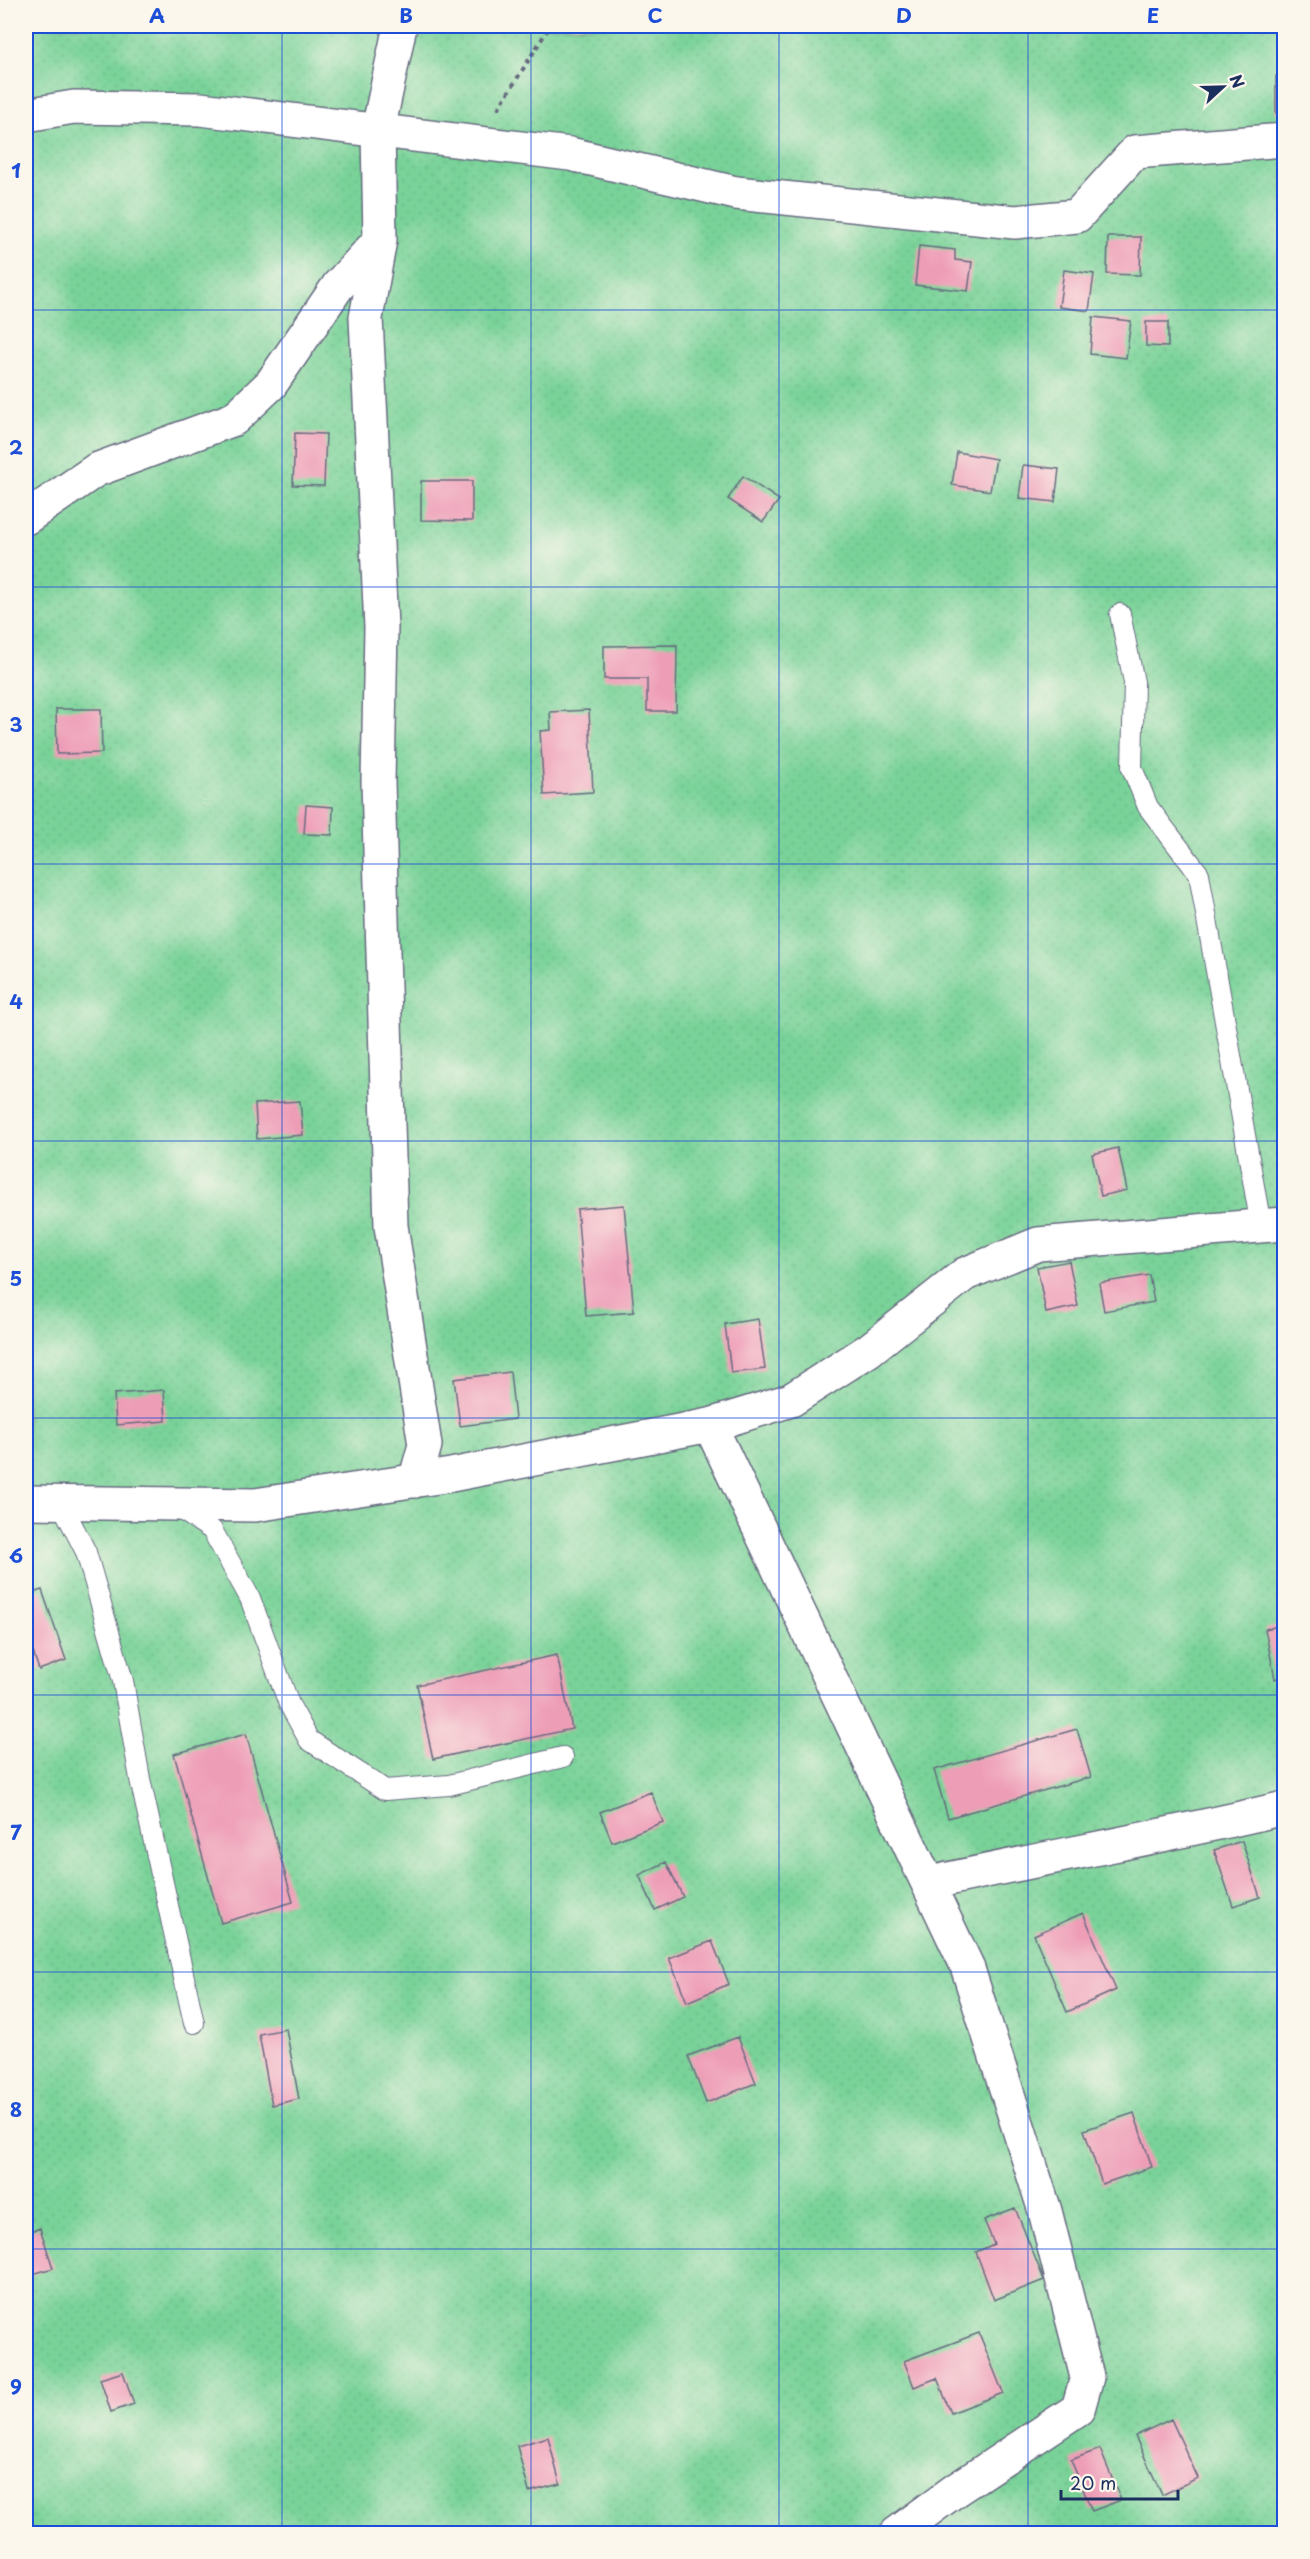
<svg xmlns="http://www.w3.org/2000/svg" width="1310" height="2559" font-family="'Playpen Sans',sans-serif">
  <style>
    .garden { fill: url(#garden-dots); stroke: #4a817c; stroke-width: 1.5 }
    .building { fill: #ee9db7 }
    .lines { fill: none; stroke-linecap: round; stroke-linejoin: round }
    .lane-casing { stroke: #666b7f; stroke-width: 22 }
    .street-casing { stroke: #666b7f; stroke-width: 36 }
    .path { stroke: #666b7f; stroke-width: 4; stroke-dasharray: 4.5 4.5; stroke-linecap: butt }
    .lane { stroke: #fff; stroke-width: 20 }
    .street { stroke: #fff; stroke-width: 33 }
    .grid { fill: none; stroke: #1d4ed8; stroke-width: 1.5; stroke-opacity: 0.55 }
    .neatline { fill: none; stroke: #1d4ed8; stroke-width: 2 }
    .grid-label { font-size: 20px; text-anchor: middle; font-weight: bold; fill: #1d4ed8 }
  </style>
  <defs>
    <pattern id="garden-dots" width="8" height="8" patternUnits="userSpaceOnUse" patternTransform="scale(1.5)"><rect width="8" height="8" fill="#79d399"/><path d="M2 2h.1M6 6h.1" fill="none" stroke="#68b586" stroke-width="1.8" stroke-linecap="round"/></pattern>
  </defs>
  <rect width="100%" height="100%" fill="#fbf7ec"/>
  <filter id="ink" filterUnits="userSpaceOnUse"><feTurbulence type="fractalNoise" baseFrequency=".0167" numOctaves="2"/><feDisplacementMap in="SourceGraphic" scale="12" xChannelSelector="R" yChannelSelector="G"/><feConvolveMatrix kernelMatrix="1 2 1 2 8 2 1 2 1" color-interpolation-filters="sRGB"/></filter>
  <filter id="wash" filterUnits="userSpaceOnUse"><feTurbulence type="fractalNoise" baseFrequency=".008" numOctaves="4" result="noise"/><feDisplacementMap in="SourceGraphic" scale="24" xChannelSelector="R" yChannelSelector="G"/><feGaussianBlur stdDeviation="1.35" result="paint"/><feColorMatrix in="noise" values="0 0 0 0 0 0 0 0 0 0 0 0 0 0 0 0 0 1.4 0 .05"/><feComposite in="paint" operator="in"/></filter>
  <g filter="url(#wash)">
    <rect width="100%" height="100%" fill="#f2dbbc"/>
    <!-- garden -->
    <path class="garden" d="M26,26h1258v2507h-1258z"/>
    <g id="blocks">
      <!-- building -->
      <path class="building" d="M1276,76h8v37h-8z
        M1108,237h33l-1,38 -33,-1z
        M919,246l36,4v10l17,2 -4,29 -53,-6z
        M1064,270l30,4 -5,37 -30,-4z
        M1093,317l38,4 -5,37 -36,-4z
        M1146,322h22v25l-22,-1z
        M295,433l31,1 -2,52 -31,-1z
        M957,452l39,7 -6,32 -38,-6z
        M1023,465l36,4 -4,33 -36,-4z
        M743,476l36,24 -16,22 -35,-23z
        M421,481h51v40l-51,-1z
        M677,645l-1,66h-29v-32h-43v-33z
        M56,709h45l1,44 -45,1z
        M589,710l4,82 -49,3 -4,-64 11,-1 -1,-18z
        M306,805l27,2 -1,28 -28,-1z
        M300,1101l3,34 -46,4 -2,-35z
        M1118,1148l9,42 -26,6 -9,-42z
        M624,1205l10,107 -48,4 -9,-107z
        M1069,1261l9,45 -32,7 -9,-46z
        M1149,1275l5,27 -50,9 -5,-28z
        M758,1319l7,50 -34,4 -6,-49z
        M510,1372l5,47 -55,7 -6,-47z
        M164,1390l2,31 -50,4 -2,-31z
        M42,1590l24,70 -27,10 -13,-40v-35z
        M1284,1625v51l-9,3 -10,-50z
        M557,1655l15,74 -139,30 -16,-74z
        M1077,1729l14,48 -143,41 -14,-48z
        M246,1734l47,168 -72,21 -47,-169z
        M651,1792l12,30 -51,20 -12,-30z
        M1242,1841l18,56 -27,9 -19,-56z
        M666,1862l17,35 -28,13 -16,-35z
        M1083,1913l33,77 -49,22 -33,-77z
        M712,1941l17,43 -42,18 -18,-44z
        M286,2029l13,70 -27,6 -13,-71z
        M738,2037l18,46 -50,20 -18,-47z
        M1134,2113l18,54 -50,17 -18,-54z
        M1015,2208l29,72 -50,20 -18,-48 18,-8 -10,-24z
        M40,2228l13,40 -27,8v-43z
        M979,2333l24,60 -52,20 -14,-35 -23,9 -10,-26z
        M123,2372l11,32 -23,8 -11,-33z
        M1171,2419l27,59 -36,17 -27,-59z
        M548,2437l12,47 -31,8 -12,-46z
        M1100,2449l21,51 -29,11 -21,-51z"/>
    </g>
  </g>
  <g filter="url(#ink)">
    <use href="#blocks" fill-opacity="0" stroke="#666b7f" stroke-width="1.5"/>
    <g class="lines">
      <!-- lane casing -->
      <g class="lane-casing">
        <path id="lane" d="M1120,614l14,68 -2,86 16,39 51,67 62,352
          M61,1503l25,49 37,129 17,98 54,244
          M177,1507l35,23 38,68 39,106 20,36 76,50 64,-5 114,-28"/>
      </g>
      <!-- street casing -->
      <g class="street-casing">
        <path id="street" d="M400,26l-22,104 2,110 -14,78 15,309 -3,155 13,444 34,219 -10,36
          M26,115l48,-8 126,2 370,45 166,39 279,29 62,-6 58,-64 149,-12
          M26,518l70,-48 138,-51 37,-35 67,-98 42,-46
          M710,1425l257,541 78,245 42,166 -9,32 -124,82 -58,43
          M26,1502l229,3 196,-30 259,-50 81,-25 78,-50 96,-76 73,-30 246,-20
          M930,1883c118,-26 237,-47 354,-75"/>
      </g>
      <!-- path -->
      <path class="path" d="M498,109l52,-83"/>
      <!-- lane -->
      <use href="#lane" class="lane"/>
      <!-- street -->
      <use href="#street" class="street"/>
    </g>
  </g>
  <!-- grid -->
  <path class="grid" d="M282,26v2508M531,26v2508M779,26v2508M1028,26v2508M26,310h1258M26,587h1258M26,864h1258M26,1141h1258M26,1418h1258M26,1695h1258M26,1972h1258M26,2249h1258"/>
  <!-- margin -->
  <rect width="1310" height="2559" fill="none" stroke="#fbf7ec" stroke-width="66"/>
  <!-- north arrow -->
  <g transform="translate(1223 87) rotate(68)" stroke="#fbf7ec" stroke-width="4.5" paint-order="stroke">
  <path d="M0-4.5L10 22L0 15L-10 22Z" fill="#1b2f5e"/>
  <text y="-9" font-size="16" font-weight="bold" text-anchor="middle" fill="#1b2f5e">N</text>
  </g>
  <!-- scale -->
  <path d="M1061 2490v9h117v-9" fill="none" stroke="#1b2f5e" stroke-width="3"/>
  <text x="1070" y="2490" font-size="18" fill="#1b2f5e" stroke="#fbf7ec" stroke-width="4.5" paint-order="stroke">20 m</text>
  <rect x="33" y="33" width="1244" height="2493" class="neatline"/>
  <g class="grid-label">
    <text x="157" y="23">A</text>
    <text x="406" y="23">B</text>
    <text x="655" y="23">C</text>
    <text x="904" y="23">D</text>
    <text x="1153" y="23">E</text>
    <text x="16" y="178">1</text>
    <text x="16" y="455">2</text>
    <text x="16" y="732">3</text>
    <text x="16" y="1009">4</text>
    <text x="16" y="1286">5</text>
    <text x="16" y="1563">6</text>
    <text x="16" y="1840">7</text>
    <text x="16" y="2117">8</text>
    <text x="16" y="2394">9</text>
  </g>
</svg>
